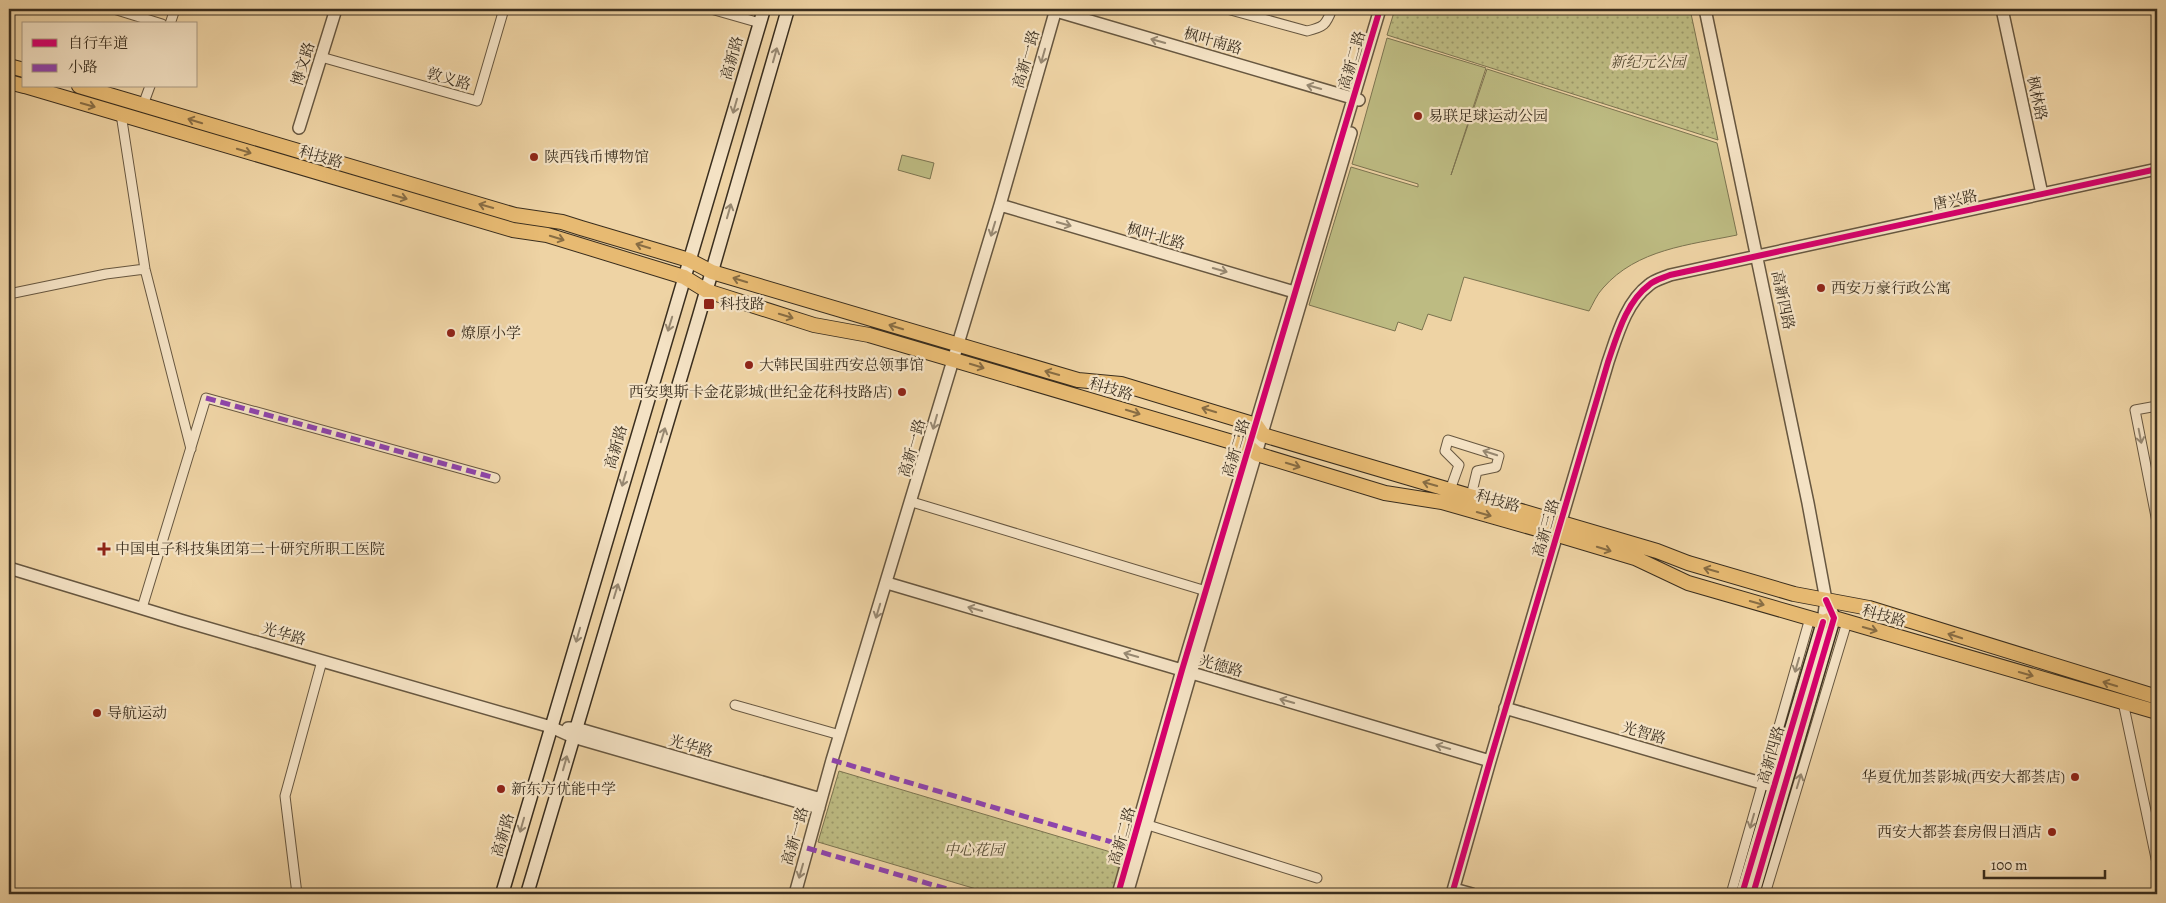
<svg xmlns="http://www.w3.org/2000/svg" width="2166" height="903" font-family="Alegreya,'Noto Serif SC',serif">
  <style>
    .grass { fill: #bdbb82; stroke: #7c7450 }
    .park { fill: url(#park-dots); stroke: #7c7450 }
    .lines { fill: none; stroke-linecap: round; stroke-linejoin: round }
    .minor-casing { stroke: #675740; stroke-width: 11 }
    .tertiary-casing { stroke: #675740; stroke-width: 14 }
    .secondary-casing { stroke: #3a2e1e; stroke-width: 15 }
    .primary-casing { stroke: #3a2e1e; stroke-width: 16 }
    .minor { stroke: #f4e2c4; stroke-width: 9 }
    .tertiary { stroke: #f4e2c4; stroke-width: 11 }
    .secondary { stroke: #f4e2c4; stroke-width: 12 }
    .primary { stroke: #e7ba72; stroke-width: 14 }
    .quiet { stroke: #8e44ad; stroke-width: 5; stroke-dasharray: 10 5; stroke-linecap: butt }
    .cycleway-casing { stroke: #f4e2c4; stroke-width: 9 }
    .cycleway { stroke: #d6006c; stroke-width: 6 }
    .oneway { stroke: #978871 }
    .oneway2 { stroke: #886d44 }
    .poi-dot { fill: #8f2418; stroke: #f4e2c4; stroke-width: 2 }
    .labels { text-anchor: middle; stroke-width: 4.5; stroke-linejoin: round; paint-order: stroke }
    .street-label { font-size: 15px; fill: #3a2e1e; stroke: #f4e2c4 }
    .park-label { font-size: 15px; font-style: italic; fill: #544a32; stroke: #f4e2c4 }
    .poi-label { font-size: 15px; fill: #3a2e1e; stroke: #f4e2c4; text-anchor: start }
  </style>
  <defs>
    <pattern id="park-dots" width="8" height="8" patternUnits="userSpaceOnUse" patternTransform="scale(1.25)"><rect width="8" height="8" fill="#bdbb82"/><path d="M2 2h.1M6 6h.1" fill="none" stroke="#9b986a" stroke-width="1.8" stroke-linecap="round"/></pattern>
  </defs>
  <rect width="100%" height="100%" fill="#eed3a4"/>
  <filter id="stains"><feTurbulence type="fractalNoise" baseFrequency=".004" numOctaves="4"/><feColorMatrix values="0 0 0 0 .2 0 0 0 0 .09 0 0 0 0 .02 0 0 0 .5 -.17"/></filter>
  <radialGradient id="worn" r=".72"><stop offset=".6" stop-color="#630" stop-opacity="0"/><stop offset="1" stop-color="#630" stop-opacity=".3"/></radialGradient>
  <!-- grass -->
  <path class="grass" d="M1387,38l99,30 -35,107 36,-106 230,74 20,92c-48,10 -100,14 -134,53 -6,6 -10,16 -14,23l-125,-34 -13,44 -23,-7 -6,16 -24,-8 -3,9 -86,-26 42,-138 67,20v-3l-66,-20z
    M902,155l32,8 -4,16 -32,-9z"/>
  <!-- park -->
  <path class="park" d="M1395,9h295l28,131 -331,-105z
    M839,771l285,85 -11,38h-120l-175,-52z"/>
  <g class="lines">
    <!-- minor casing -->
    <g class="minor-casing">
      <path id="minor" d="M711,9l49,14
        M1227,9l80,22c17,-4 19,-6 25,-22
        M117,10l45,14
        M170,24l5,-15
        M321,57l156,44 27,-92
        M143,105l7,-19
        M121,114l24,155 46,180
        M9,294l97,-20 39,-5
        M2157,406l-22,4 22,112
        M1450,490l9,-25 -14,-14 3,-11 51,16 -3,11 -19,4 -6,25
        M912,502l294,89
        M142,608l64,-210 289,80
        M2123,702l34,161
        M735,705l105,30
        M1148,825l169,53
        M297,894l-12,-98 37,-135
        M1731,894l79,-276
        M1765,894l82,-272"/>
    </g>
    <!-- tertiary casing -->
    <g class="tertiary-casing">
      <path id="tertiary" d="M1705,9l103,494 18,97 -3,22
        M2002,9l40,185
        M1056,11l303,89
        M299,128l37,-119
        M1000,205l301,89
        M9,568l171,52 371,107 22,10 246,71
        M887,583l603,178
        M1505,708l270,79
        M568,728h8l245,71
        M1454,889l18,5
        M795,894l37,-134 168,-555 56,-196
        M1118,894l64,-224 198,-661
        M1127,894l64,-221 160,-540
        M1452,894l38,-133 118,-399c9,-26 18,-60 41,-77 5,-5 14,-7 21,-10l487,-106"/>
    </g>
    <!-- secondary casing -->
    <g class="secondary-casing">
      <path id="secondary" d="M502,894l262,-885
        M527,894l172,-578 89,-307
        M1742,894l81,-272
        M1753,894l81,-276 -8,-18"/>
    </g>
    <!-- primary casing -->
    <g class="primary-casing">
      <path id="primary" d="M9,66l15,4
        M9,82l15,4
        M25,86l488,144 34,5 137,42 23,14 107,34 55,10 380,112 8,7 128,39 57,9 116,33 77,23 53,25 135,39 11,-4 323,94
        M79,86l436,129 47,7 19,6 108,32 23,12 366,108 43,4 135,41 7,10 394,116 31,12 106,31 75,14 288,89"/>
    </g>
    <!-- minor -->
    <use href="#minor" class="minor"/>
    <!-- tertiary -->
    <use href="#tertiary" class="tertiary"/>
    <!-- secondary -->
    <use href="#secondary" class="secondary"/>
    <!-- primary -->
    <use href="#primary" class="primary"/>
    <!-- quiet -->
    <path class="quiet" d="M206,398l289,80
      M832,760l300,88
      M807,848l157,46"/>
    <!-- cycleway casing -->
    <g class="cycleway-casing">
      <path id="cycleway" d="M1118,894l64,-224 198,-661
        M1452,894l38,-133 118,-399c9,-26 18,-60 41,-77 5,-5 14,-7 21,-10l487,-106
        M1742,894l81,-272
        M1753,894l81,-276 -8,-18"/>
    </g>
    <!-- cycleway -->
    <use href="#cycleway" class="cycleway"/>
  </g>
  <!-- one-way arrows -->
  <defs><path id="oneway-shaft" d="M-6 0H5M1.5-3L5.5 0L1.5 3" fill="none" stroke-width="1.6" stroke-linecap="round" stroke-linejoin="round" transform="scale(1.25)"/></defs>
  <g class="oneway">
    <use href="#oneway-shaft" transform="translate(1158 41) rotate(-164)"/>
    <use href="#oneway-shaft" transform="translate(775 55) rotate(-74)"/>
    <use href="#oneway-shaft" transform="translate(1043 56) rotate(106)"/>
    <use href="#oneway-shaft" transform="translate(1314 87) rotate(-164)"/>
    <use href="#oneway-shaft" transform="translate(735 106) rotate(106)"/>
    <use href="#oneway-shaft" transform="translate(729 211) rotate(-74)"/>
    <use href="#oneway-shaft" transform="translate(1064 224) rotate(16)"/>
    <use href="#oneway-shaft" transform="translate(993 229) rotate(107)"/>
    <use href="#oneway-shaft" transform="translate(1220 270) rotate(16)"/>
    <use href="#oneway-shaft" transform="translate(670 324) rotate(107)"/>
    <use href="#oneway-shaft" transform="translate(935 422) rotate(106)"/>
    <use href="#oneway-shaft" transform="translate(663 435) rotate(-73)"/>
    <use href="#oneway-shaft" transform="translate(2140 436) rotate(79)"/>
    <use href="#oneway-shaft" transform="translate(1490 453) rotate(-162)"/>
    <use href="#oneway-shaft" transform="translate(624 479) rotate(106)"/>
    <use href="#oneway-shaft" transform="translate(616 591) rotate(-73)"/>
    <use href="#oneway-shaft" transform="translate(975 609) rotate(-164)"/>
    <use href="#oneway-shaft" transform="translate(878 611) rotate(107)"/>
    <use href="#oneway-shaft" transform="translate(578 635) rotate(106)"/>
    <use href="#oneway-shaft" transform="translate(1131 655) rotate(-164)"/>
    <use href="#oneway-shaft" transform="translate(1797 665) rotate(106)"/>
    <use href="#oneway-shaft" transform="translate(1287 701) rotate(-164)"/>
    <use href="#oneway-shaft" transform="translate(1443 747) rotate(-164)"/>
    <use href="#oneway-shaft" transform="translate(565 763) rotate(-74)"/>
    <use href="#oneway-shaft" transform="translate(1799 781) rotate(-73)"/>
    <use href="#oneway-shaft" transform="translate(1752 821) rotate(106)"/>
    <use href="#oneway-shaft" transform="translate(522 825) rotate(106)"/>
    <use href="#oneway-shaft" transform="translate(801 871) rotate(106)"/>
  </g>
  <g class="oneway2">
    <use href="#oneway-shaft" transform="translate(88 105) rotate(16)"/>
    <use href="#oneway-shaft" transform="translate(195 121) rotate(-163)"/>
    <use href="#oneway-shaft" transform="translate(244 151) rotate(17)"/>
    <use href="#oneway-shaft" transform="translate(400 197) rotate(16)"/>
    <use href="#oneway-shaft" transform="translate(486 206) rotate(-164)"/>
    <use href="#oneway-shaft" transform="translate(557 238) rotate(17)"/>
    <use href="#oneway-shaft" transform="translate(643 246) rotate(-163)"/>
    <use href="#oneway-shaft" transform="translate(740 280) rotate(-163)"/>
    <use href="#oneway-shaft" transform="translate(786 316) rotate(17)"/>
    <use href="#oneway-shaft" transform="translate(896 327) rotate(-163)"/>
    <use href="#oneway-shaft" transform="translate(977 366) rotate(17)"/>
    <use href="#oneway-shaft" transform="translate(1052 373) rotate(-164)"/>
    <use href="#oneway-shaft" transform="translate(1209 410) rotate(-163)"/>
    <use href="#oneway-shaft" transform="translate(1133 412) rotate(17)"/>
    <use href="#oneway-shaft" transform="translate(1293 465) rotate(17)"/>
    <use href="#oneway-shaft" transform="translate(1430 484) rotate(-164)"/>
    <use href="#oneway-shaft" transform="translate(1484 514) rotate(16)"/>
    <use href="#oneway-shaft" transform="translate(1604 549) rotate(17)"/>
    <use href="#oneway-shaft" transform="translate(1711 570) rotate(-164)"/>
    <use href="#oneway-shaft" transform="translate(1757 603) rotate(16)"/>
    <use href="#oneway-shaft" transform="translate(1870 629) rotate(16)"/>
    <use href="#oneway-shaft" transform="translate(1955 636) rotate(-162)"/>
    <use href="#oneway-shaft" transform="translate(2026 674) rotate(16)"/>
    <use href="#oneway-shaft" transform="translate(2110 684) rotate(-163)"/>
  </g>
  <!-- markers -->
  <g class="poi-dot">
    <circle cx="1418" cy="116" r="5"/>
    <circle cx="534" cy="157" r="5"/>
    <circle cx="1821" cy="288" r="5"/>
    <rect x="703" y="298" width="12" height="12" rx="2.5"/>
    <circle cx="451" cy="333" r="5"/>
    <circle cx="749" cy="365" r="5"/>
    <circle cx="902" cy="392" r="5"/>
    <path d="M101.5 541.5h5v5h5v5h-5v5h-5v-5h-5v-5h5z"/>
    <circle cx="97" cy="713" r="5"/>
    <circle cx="2075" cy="777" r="5"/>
    <circle cx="501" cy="789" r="5"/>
    <circle cx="2052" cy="832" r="5"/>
  </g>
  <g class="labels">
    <!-- street labels -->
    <g class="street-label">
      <text transform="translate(1213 41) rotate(16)" y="5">枫叶南路</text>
      <text transform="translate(732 58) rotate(-74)" y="5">高新路</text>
      <text transform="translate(1026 59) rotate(-74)" y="5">高新一路</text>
      <text transform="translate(1352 60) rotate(-74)" y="5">高新二路</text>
      <text transform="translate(303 64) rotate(-73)" y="5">博文路</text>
      <text transform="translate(449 79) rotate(16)" y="5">敦义路</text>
      <text transform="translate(2037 98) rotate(78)" y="5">枫林路</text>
      <text transform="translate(321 157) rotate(16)" y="5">科技路</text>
      <text transform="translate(1955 200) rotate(-12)" y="5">唐兴路</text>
      <text transform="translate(1156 236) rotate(16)" y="5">枫叶北路</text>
      <text transform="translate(1783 300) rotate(78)" y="5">高新四路</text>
      <text transform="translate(1111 389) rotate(17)" y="5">科技路</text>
      <text transform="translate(616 447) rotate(-74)" y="5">高新路</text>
      <text transform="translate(912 448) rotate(-74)" y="5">高新一路</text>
      <text transform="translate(1236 448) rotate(-73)" y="5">高新二路</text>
      <text transform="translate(1498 501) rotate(16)" y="5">科技路</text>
      <text transform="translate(1546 528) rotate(-74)" y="5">高新三路</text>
      <text transform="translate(1884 616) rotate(16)" y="5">科技路</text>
      <text transform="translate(284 634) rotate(16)" y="5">光华路</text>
      <text transform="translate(1221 666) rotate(16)" y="5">光德路</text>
      <text transform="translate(1644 733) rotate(16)" y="5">光智路</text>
      <text transform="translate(691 746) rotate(16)" y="5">光华路</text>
      <text transform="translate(1771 755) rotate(-74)" y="5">高新四路</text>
      <text transform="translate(503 835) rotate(-74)" y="5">高新路</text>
      <text transform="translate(795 836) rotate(-74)" y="5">高新一路</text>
      <text transform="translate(1122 836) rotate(-74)" y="5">高新二路</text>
    </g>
    <!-- park labels -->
    <g class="park-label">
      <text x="1648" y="67">新纪元公园</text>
      <text x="974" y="855">中心花园</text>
    </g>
    <!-- poi labels -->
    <g class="poi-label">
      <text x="1428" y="121">易联足球运动公园</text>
      <text x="544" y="162">陕西钱币博物馆</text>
      <text x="1831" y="293">西安万豪行政公寓</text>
      <text x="720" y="309">科技路</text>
      <text x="461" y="338">燎原小学</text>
      <text x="759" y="370">大韩民国驻西安总领事馆</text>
      <text x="892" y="397" text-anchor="end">西安奥斯卡金花影城(世纪金花科技路店)</text>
      <text x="115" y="554">中国电子科技集团第二十研究所职工医院</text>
      <text x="107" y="718">导航运动</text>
      <text x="2065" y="782" text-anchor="end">华夏优加荟影城(西安大都荟店)</text>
      <text x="511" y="794">新东方优能中学</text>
      <text x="2042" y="837" text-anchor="end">西安大都荟套房假日酒店</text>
    </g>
  </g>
  <!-- margin -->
  <rect width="2166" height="903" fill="none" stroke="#eed3a4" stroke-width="30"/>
  <rect x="10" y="10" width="2146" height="883" fill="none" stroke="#3a2e1e" stroke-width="2.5"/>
  <rect x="15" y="15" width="2136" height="873" fill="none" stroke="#3a2e1e"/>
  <!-- legend -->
  <rect x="22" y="22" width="175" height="65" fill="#f4e2c4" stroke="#aa9a82"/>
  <rect x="32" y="39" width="25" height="8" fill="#d6006c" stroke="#aa9a82"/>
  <text x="68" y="48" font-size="15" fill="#3a2e1e">自行车道</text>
  <rect x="32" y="64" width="25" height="8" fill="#8e44ad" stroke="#aa9a82"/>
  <text x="68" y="72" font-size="15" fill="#3a2e1e">小路</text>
  <!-- scale -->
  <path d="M1984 870v8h121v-8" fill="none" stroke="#3a2e1e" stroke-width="2.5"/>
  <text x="1991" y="870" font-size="15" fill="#3a2e1e" stroke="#f4e2c4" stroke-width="4" paint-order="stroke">100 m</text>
  <rect width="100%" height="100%" filter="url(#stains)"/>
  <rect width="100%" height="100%" fill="url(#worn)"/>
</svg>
